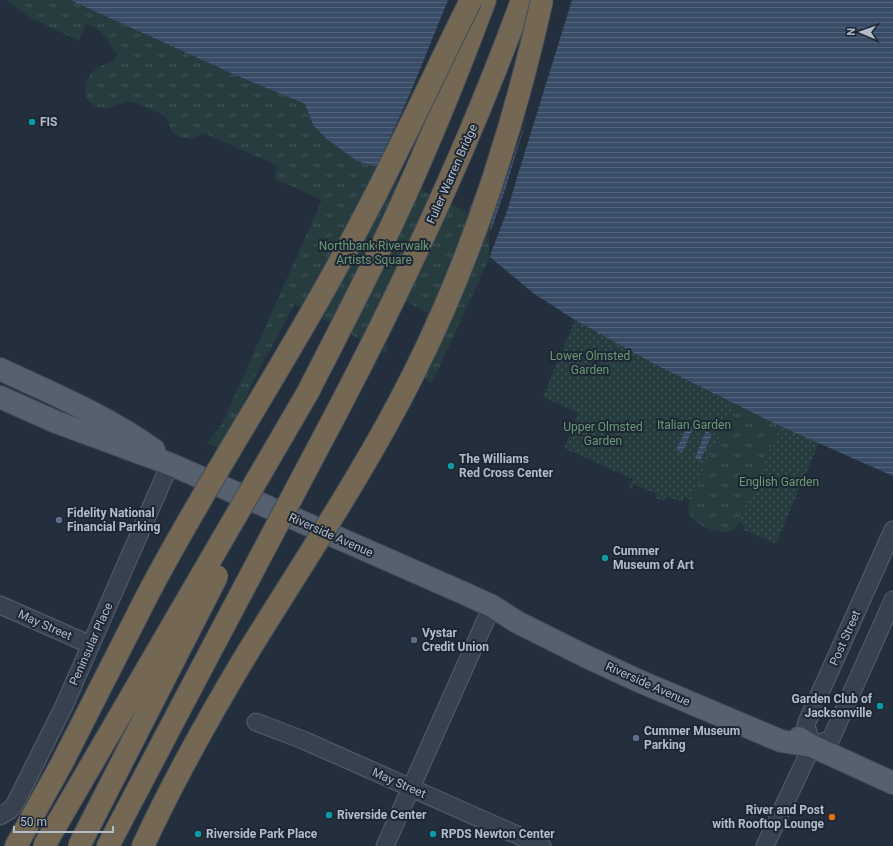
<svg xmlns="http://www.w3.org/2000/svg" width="893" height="846" font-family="Roboto,sans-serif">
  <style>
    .grass { fill: url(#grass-tufts) }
    .garden { fill: url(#garden-dots) }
    .water { fill: url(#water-rules) }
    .pier { fill: #242f3e }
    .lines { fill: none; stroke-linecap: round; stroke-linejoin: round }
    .minor-casing { stroke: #565f6c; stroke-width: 19 }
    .major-casing { stroke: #414a57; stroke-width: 24 }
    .highway-casing { stroke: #434c59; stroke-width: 24 }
    .minor { stroke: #38414e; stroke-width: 17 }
    .major { stroke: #56606e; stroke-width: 22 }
    .highway { stroke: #746855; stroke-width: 22 }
    .highway-bridge-casing { stroke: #434c59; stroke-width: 24; stroke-linecap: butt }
    .highway-bridge { stroke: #746855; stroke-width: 22 }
    .culture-dot { fill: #0f9aa8; stroke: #1d2633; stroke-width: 1.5 }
    .service-dot { fill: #5c6f8a; stroke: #1d2633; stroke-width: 1.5 }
    .food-dot { fill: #e8710a; stroke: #1d2633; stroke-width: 1.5 }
    .labels { text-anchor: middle; stroke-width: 4; stroke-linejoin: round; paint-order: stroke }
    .poi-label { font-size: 12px; font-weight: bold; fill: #b4bcc9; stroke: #1d2633; text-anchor: start }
    .street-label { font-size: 12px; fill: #b4bcc9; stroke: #1d2633 }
    .park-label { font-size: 12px; fill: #6b9a76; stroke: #1d2633 }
  </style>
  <defs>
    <pattern id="grass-tufts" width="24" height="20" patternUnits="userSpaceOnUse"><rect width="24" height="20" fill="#263c3f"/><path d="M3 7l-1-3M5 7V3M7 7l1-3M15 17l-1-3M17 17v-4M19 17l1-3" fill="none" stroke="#435659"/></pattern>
    <pattern id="garden-dots" width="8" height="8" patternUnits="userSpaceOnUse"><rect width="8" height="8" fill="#263c3f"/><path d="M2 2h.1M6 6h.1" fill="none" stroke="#435659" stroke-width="1.8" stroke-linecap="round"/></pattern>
    <pattern id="water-rules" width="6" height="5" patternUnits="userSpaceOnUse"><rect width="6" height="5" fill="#394c67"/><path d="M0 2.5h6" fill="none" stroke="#53647b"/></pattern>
  </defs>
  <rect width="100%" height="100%" fill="#242f3e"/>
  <!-- grass -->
  <path class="grass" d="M6,0h64l170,77 65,27 8,21 44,36 19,6 115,54 -1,36 -58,126 -26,-14 22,-56 -34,-18 -13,46 7,7 -3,5 -90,-49 -40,73 -32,73 -16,-7 15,-19 100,-224 -49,-22 5,-12 -74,-33h-3l-7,6c-10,0 -20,-2 -24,-11 -1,-5 -2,-9 -6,-13l-31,-13c-12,-3 -21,11 -36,5 -14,-5 -15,-24 -5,-34 6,-6 14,-10 22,-12l3,-7c-6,-7 -10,-16 -16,-22 -4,-4 -10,-6 -15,-8l-7,17 -50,-24z
    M734,404l46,22 -41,96c-2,4 -4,8 -8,9 -11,5 -35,-6 -41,-16 -3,-5 -1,-10 0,-15z"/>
  <!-- garden -->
  <path class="garden" d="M575,320l81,45 78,39 -44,96 -6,-3 -2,5 -15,-6 -3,5 -8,-3 1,-4 -23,-10 -2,5 -3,-1 4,-9 -69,-31 15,-35 -36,-16z
    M780,426l39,17 -43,100 -33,-13 2,-5 -6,-3z"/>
  <!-- water -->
  <path class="water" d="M70,0h823v476l-113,-50 -124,-61 -81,-45 -42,-27 -43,-36 1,-36 -115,-54 -19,-6 -29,-21 -15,-15 -8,-21 -65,-27z
    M689,423l5,3 -12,27 -6,-3z
    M706,431l6,3 -12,27 -5,-3z"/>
  <!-- pier -->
  <path class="pier" d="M448,0h124l-53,171 -12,40 -18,47v-22l16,-46 23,-76 -39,115 2,-70 -23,53 -92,-43 34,-75z"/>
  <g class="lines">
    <!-- minor casing -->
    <g class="minor-casing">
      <path id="minor" d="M0,605l91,40
        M256,722l47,18 239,106
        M812,746l19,-7 62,-139
        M0,816l10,-6 5,-6 49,-98 106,-242
        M385,846l107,-240
        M765,846l47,-100 -6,-21 1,-3 86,-192"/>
    </g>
    <!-- major casing -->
    <g class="major-casing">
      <path id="major" d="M0,369c53,25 107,47 154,81
        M0,397l56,25 114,42 289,127 33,15 25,16 68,34 54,25 142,60 31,5
        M799,738l13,8 81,37"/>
    </g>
    <!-- highway casing -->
    <g class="highway-casing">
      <path id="highway" d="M308,392c31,-61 63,-122 92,-185 31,-68 59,-137 85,-207
        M339,408c69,-132 132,-268 183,-408
        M16,846l46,-83 85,-167
        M108,846l73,-139
        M143,846c31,-67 67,-131 105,-194"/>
    </g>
    <!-- minor -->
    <use href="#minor" class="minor"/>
    <!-- major -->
    <use href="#major" class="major"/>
    <!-- highway -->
    <use href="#highway" class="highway"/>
    <!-- highway-bridge casing -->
    <g class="highway-bridge-casing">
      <path id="highway-bridge" d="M147,596c59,-113 130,-219 191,-331 48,-86 89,-176 133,-265
        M248,652c56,-91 117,-181 165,-277 60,-119 100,-245 129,-375
        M181,707l158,-299
        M44,846l264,-454
        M79,846l138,-270"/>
    </g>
    <!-- highway-bridge -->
    <use href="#highway-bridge" class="highway-bridge"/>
  </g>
  <!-- markers -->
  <g class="culture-dot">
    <circle cx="32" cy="122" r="4"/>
    <circle cx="451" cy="466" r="4"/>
    <circle cx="605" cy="558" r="4"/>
    <circle cx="880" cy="706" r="4"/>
    <circle cx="329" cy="815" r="4"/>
    <circle cx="198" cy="834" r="4"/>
    <circle cx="433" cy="834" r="4"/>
  </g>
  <g class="service-dot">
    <circle cx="59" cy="520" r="4"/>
    <circle cx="414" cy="640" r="4"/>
    <circle cx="636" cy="738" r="4"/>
  </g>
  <circle class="food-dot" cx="832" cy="817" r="4"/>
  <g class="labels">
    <!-- poi labels -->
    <g class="poi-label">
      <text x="40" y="126">FIS</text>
      <text x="459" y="463">The Williams<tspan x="459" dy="14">Red Cross Center</tspan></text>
      <text x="67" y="517">Fidelity National<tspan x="67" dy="14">Financial Parking</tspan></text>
      <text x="613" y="555">Cummer<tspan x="613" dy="14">Museum of Art</tspan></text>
      <text x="422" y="637">Vystar<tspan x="422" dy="14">Credit Union</tspan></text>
      <text x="872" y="703" text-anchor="end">Garden Club of<tspan x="872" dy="14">Jacksonville</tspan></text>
      <text x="644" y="735">Cummer Museum<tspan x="644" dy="14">Parking</tspan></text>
      <text x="824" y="814" text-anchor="end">River and Post<tspan x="824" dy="14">with Rooftop Lounge</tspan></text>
      <text x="337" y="819">Riverside Center</text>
      <text x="206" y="838">Riverside Park Place</text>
      <text x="441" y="838">RPDS Newton Center</text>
    </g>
    <!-- street labels -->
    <g class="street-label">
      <text transform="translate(452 174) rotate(-66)" y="4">Fuller Warren Bridge</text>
      <text transform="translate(331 535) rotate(24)" y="4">Riverside Avenue</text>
      <text transform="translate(45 625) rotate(24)" y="4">May Street</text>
      <text transform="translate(845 638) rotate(-66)" y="4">Post Street</text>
      <text transform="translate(91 644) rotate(-66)" y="4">Peninsular Place</text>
      <text transform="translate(648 684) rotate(24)" y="4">Riverside Avenue</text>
      <text transform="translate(399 783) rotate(24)" y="4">May Street</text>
    </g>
    <!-- park labels -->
    <g class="park-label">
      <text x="374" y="250">Northbank Riverwalk<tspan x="374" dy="14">Artists Square</tspan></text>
      <text x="590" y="360">Lower Olmsted<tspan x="590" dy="14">Garden</tspan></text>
      <text x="694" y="429">Italian Garden</text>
      <text x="603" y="431">Upper Olmsted<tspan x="603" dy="14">Garden</tspan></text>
      <text x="779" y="486">English Garden</text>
    </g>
  </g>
  <!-- north arrow -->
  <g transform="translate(861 32) rotate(272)" stroke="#1d2633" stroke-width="3" paint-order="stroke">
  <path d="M0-3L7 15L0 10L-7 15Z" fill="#b4bcc9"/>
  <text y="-6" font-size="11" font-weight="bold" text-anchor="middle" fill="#b4bcc9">N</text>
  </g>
  <!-- scale -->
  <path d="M14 826v6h99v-6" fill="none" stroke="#b4bcc9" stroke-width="2"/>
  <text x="20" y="826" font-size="12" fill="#b4bcc9" stroke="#1d2633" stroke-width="3" paint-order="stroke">50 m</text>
</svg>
